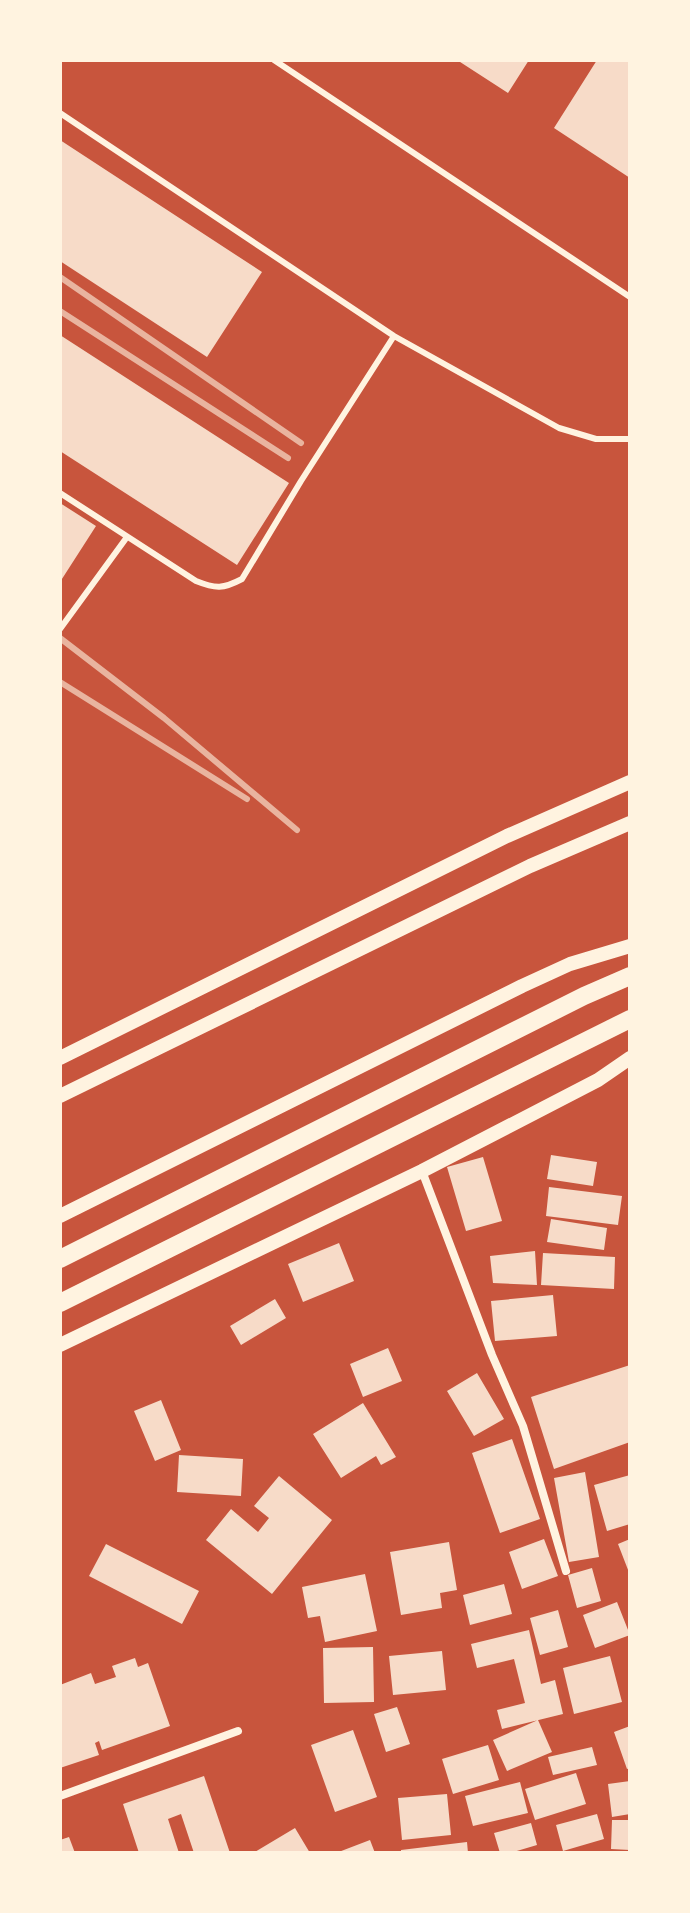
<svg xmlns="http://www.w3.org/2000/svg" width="690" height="1913" font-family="'Exo 2',sans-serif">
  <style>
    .building { fill: #f7dbc8 }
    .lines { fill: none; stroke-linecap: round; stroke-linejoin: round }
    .service { stroke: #fff3e0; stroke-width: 6 }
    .minor { stroke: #fff3e0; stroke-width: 8 }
    .tertiary { stroke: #fff3e0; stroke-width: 14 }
    .trunk { stroke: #fff3e0; stroke-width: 18 }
    .rail { stroke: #e9b49f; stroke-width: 6 }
  </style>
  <rect width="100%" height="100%" fill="#c8553d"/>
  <!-- building -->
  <path class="building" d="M457,60h72l-21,33z
    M597,60h33v118l-76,-50z
    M60,140l202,132 -55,85 -147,-96z
    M60,335l229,148 -52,82 -177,-114z
    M60,503l36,23 -36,56z
    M551,1155l46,7 -4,24 -46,-7z
    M483,1157l19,64 -36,10 -19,-64z
    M549,1187l73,9 -4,29 -72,-9z
    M551,1219l56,9 -3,22 -57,-8z
    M339,1243l15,38 -51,21 -15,-38z
    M535,1251l2,34 -44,-2 -3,-27z
    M543,1253l72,4 -1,32 -73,-4z
    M553,1295l4,41 -62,5 -4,-40z
    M275,1299l11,19 -45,27 -11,-19z
    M388,1348l14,33 -39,16 -13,-33z
    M630,1365v77l-76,27 -23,-72z
    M477,1373l27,46 -30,17 -27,-45z
    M161,1400l20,50 -26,11 -21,-50z
    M363,1403l33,54 -15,8 -5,-9 -35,22 -28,-44z
    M512,1439l28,80 -40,14 -28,-80z
    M179,1455l64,4 -2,37 -64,-4z
    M585,1472l14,85 -30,5 -15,-84z
    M630,1475v49l-23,7 -13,-46z
    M279,1476l53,44 -60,74 -66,-54 25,-31 27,23 11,-14 -15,-12z
    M544,1539l14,37 -36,13 -13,-37z
    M630,1539v36l-12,-31z
    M449,1542l8,48 -17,3 2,15 -41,7 -11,-63z
    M106,1544l93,47 -17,33 -93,-48z
    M592,1568l9,33 -24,7 -9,-33z
    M365,1574l12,57 -52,11 -5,-26 -12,2 -6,-31z
    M504,1584l8,30 -42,11 -7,-30z
    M617,1602l13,33 -35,13 -12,-33z
    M558,1610l10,37 -28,8 -10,-37z
    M529,1630l12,54 14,-4 8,34 -61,15 -5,-19 28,-7 -11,-44 -37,9 -6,-24z
    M373,1647l1,55 -50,1 -1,-55z
    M442,1651l4,39 -53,5 -4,-39z
    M610,1656l12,46 -48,12 -11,-46z
    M135,1658l3,9 10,-4 22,63 -68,24 -3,-9 -4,2 4,12 -39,13v-83l31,-12 4,11 21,-7 -4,-11z
    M397,1707l13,37 -24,8 -12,-38z
    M538,1720l14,32 -45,19 -14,-31z
    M630,1726v42l-3,1 -13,-37z
    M353,1730l24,67 -42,15 -24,-67z
    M488,1745l11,35 -46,14 -11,-35z
    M592,1747l5,18 -44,10 -5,-18z
    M576,1773l10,31 -51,16 -10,-31z
    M204,1776l26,77h-36l-13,-39 -13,5 11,34h-40l-16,-49z
    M630,1781v33l-18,3 -4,-33z
    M520,1782l8,31 -55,13 -8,-30z
    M447,1794l4,41 -49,5 -4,-42z
    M597,1814l7,25 -41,12 -7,-26z
    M612,1820h18v30l-19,-1z
    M531,1823l6,22 -27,8h-10l-6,-20z
    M295,1828l15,25h-57z
    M69,1837l6,16h-15v-13z
    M370,1840l5,13h-39z
    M467,1842l1,11h-67v-3z"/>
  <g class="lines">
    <!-- service -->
    <path class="service" d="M274,60l356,237
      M60,113l334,223 165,92 37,11h34
      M60,493l136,88c20,8 27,8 46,-2l59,-98 93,-145
      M60,629l67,-92"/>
    <!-- minor -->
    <path class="minor" d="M422,1171l70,184 31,71 43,145
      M60,1796l178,-65"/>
    <!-- tertiary -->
    <path class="tertiary" d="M60,1058l447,-222 123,-54
      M60,1096l470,-230 100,-43
      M60,1216l462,-230 48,-22 60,-18
      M60,1345l362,-174 176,-91 32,-22"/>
    <!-- trunk -->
    <path class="trunk" d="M60,1259l524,-263 46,-20
      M60,1303l570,-284"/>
    <!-- rail -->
    <path class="rail" d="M60,277l241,166
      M60,311l228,147
      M60,638l104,80 133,112
      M60,682l187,117"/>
  </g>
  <!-- border -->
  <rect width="690" height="1913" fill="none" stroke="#fff3e0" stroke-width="124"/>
</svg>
